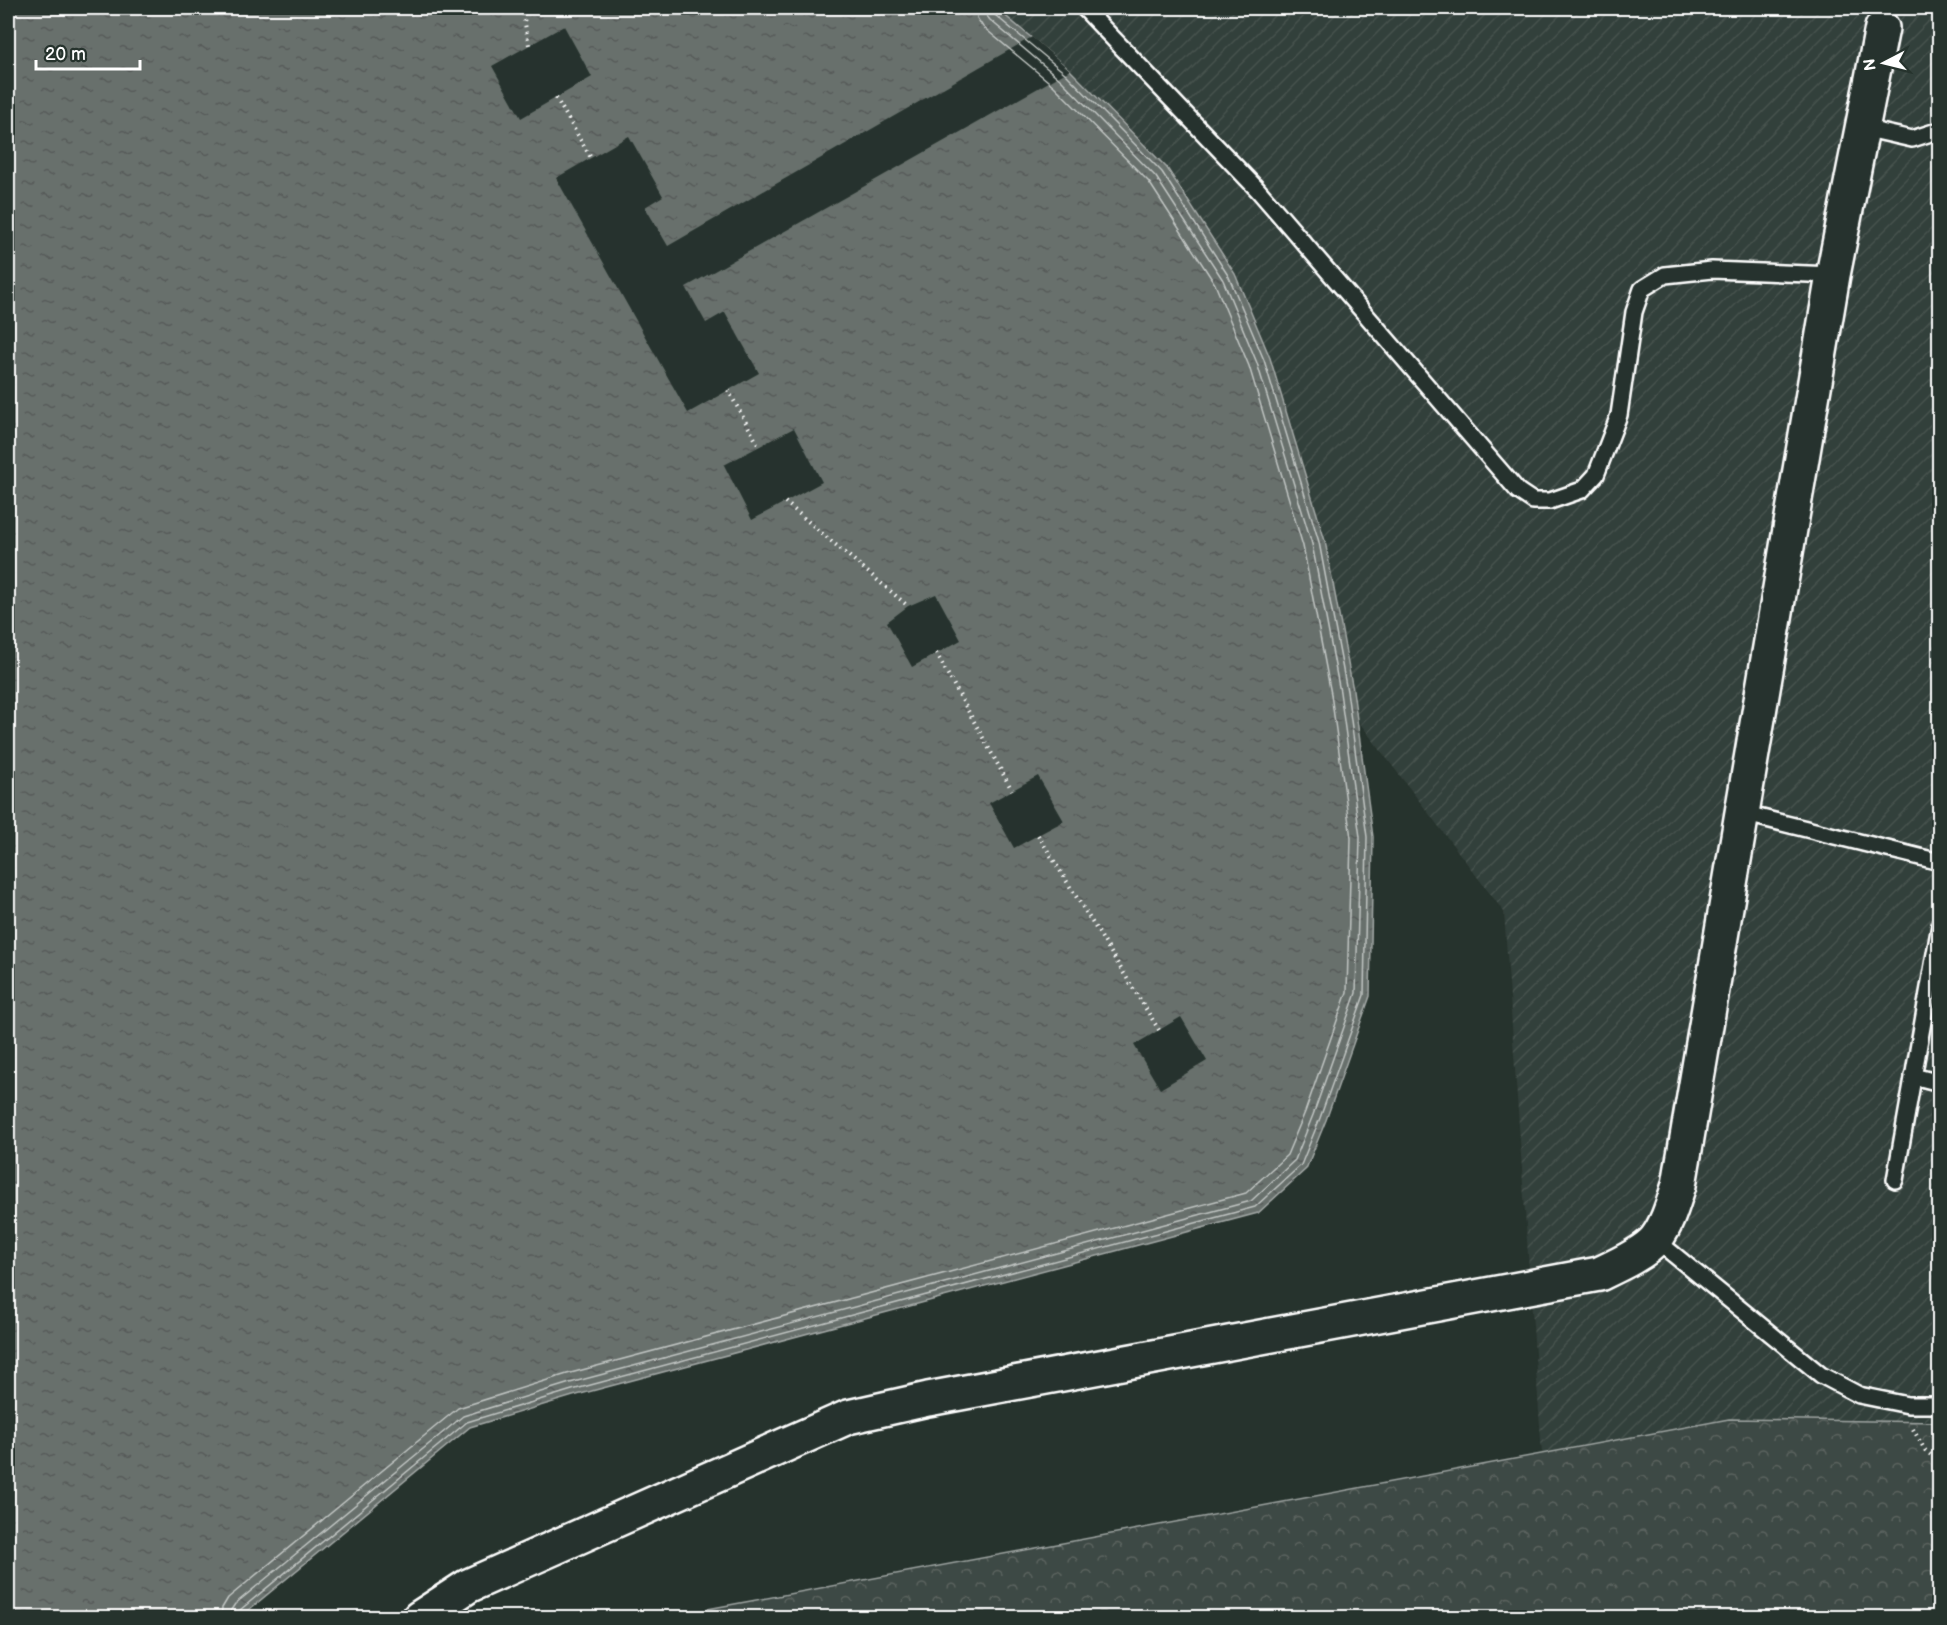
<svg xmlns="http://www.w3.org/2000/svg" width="1947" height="1625" font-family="'Balsamiq Sans',sans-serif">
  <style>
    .industrial { fill: url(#industrial-furrows) }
    .forest { fill: url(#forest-crowns); stroke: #9ea4a2; stroke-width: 1.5 }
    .water { fill: url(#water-ripples); stroke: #a4a9a7; stroke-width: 1.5 }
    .pier { fill: #26332d }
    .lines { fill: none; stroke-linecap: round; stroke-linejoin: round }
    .shore { stroke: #c2c6c4; stroke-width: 1.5 }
    .lane-casing { stroke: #fff; stroke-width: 20 }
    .secondary-casing { stroke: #fff; stroke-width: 38 }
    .path { stroke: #fff; stroke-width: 4; stroke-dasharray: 1.5 4.5; stroke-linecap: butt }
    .lane { stroke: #26332d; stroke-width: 15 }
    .secondary { stroke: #26332d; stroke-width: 33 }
  </style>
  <defs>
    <pattern id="industrial-furrows" width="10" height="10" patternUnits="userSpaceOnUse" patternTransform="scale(1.5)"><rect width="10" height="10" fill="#333f3a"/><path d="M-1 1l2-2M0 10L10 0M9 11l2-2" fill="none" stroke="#47524e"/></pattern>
    <pattern id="forest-crowns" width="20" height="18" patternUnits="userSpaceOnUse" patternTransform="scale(1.5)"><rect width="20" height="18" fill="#3e4944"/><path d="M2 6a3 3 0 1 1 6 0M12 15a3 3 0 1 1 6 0" fill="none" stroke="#5b6460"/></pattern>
    <pattern id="water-ripples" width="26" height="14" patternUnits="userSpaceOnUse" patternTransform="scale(1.5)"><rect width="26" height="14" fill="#67706c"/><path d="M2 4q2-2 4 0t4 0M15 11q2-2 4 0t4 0" fill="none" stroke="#575a59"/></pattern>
  </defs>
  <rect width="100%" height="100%" fill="#26332d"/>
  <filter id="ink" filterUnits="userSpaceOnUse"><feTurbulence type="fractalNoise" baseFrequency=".0167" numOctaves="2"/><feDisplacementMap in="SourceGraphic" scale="12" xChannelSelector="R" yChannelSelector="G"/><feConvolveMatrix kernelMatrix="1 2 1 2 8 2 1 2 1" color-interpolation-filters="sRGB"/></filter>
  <g filter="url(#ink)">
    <!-- industrial -->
    <path class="industrial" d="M824,8h1115v1609l-387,-20 -48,-685 -430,-563z"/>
    <!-- forest -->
    <path class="forest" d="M1729,1419l210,3v195h-1233l2,-8z"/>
    <!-- water -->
    <path class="water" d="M8,8h988l74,62 97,98 68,106 35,84 55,183 28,149 20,147 -3,159 -44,124 -20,49 -48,44 -685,183 -103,31 -230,190 -232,1z"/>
    <!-- pier -->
    <path class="pier" d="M564,26l28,51 -71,41 -29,-52z
      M1032,37l38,33 -384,217 20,36 19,-11 34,61 -71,40 -132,-235 73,-42 34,60 -18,11 23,39z
      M794,428l28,54 -70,38 -28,-55z
      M936,594l25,46 -49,27 -25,-45 21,-16z
      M1038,776l26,45 -50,27 -25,-45z
      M1181,1017l26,44 -47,28 -26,-44z"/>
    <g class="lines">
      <!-- shore -->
      <path class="shore" d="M221,1618l1,-10 6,-10 230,-190 109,-34 679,-181 41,-38 18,-43 42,-120 4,-154 -20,-144 -28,-148 -54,-180 -34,-82 -66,-102 -95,-96 -71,-59 -6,-9 -1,-10
        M230,1618l1,-8 4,-6 228,-188 107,-33 681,-182 44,-41 18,-45 43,-122 4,-156 -20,-145 -28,-148 -55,-181 -34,-83 -67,-103 -95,-97 -71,-60 -4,-5 -1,-7
        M237,1618l3,-8 227,-188 105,-32 683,-183 46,-42 19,-47 44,-123 3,-158 -20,-146 -28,-149 -55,-182 -35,-83 -67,-105 -96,-98 -71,-59 -3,-7"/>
      <!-- lane casing -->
      <g class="lane-casing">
        <path id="lane" d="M1084,8l174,182 260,301 15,10h17l32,-11 14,-15 23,-60 15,-103 8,-23 23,-14 47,-5 121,5
          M1863,128l49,11 28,-9
          M1742,813l198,49
          M1913,1076l27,7
          M1895,1180l45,-255
          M1656,1240l165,135 38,20 49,10h32"/>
      </g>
      <!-- secondary casing -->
      <g class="secondary-casing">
        <path id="secondary" d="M419,1618l49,-32 380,-169 80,-18 671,-125c17,-8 46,-21 57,-35 12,-16 17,-36 23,-54l154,-910 49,-247"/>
      </g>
      <!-- path -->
      <path class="path" d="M522,8l7,37
        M556,98l35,60
        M728,390l31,56
        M785,502l123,104
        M936,653l76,137
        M1038,835l121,195
        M1913,1429l12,21 15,13"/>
      <!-- lane -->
      <use href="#lane" class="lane"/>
      <!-- secondary -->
      <use href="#secondary" class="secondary"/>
    </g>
  </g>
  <!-- margin -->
  <rect width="1947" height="1625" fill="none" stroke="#26332d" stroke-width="30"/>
  <rect x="15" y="15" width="1917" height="1595" fill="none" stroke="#fff" stroke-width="2" filter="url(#ink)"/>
  <!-- north arrow -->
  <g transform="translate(1884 63) rotate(263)" stroke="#26332d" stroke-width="4.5" paint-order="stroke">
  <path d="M0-4.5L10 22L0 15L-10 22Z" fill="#ffffff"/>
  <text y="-9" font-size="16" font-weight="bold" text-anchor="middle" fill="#ffffff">N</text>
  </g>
  <!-- scale -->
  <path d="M36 60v9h104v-9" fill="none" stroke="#ffffff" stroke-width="3"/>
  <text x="45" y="60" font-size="18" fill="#ffffff" stroke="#26332d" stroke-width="4.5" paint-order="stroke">20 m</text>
</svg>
